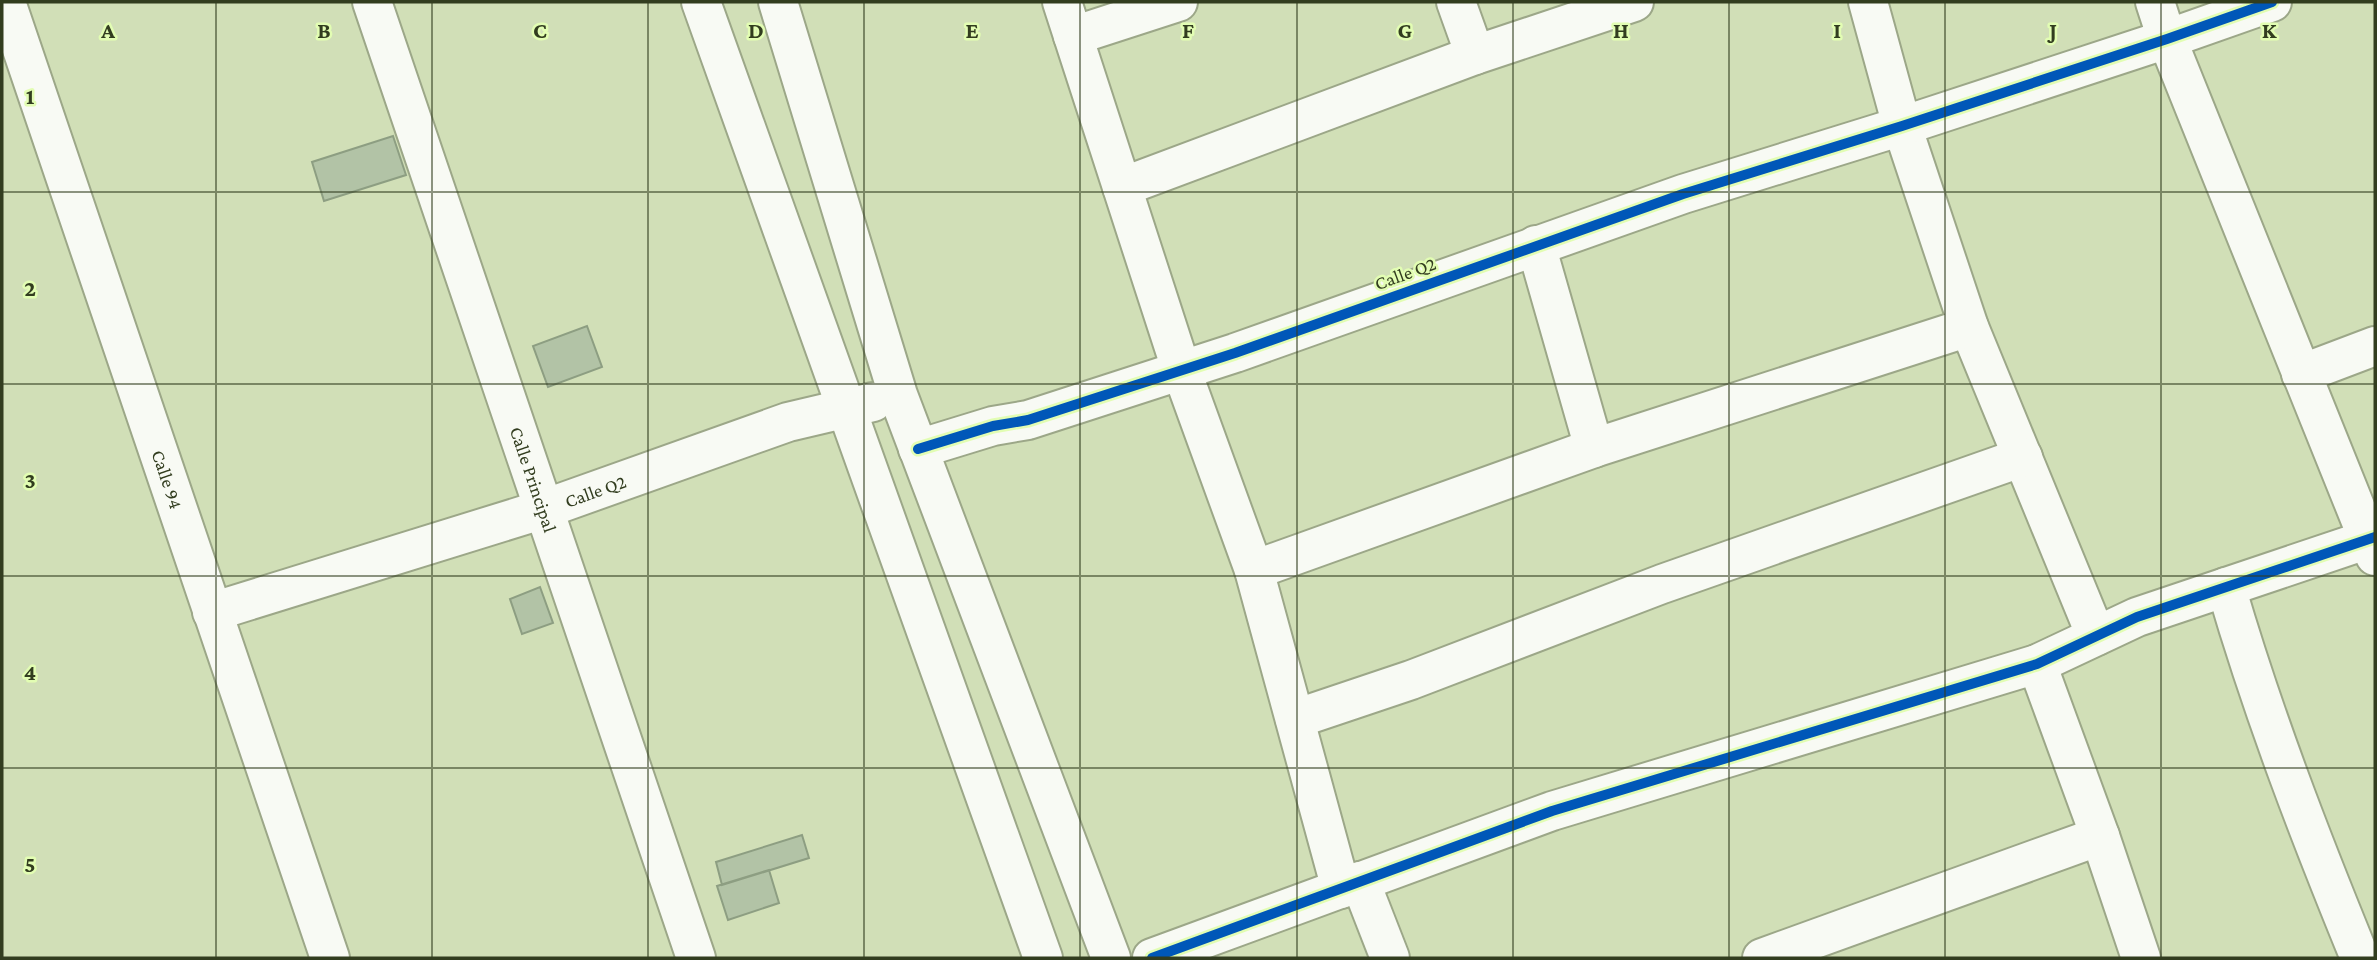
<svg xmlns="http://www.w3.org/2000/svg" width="2377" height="960" font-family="'Crimson Pro',serif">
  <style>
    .building { fill: #b2c3a6; stroke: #8d9e82; stroke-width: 2 }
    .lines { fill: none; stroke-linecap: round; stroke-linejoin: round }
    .minor-casing { stroke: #9ca788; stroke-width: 42 }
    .minor { stroke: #f8faf4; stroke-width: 38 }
    .cycleway-casing { stroke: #e2fdb3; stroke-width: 15 }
    .cycleway { stroke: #0057b8; stroke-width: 10 }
    .grid { fill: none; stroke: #323d1f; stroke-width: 2; stroke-opacity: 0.55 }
    .labels { text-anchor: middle; stroke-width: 5; stroke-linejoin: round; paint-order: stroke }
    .street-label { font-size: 19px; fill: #323d1f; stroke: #e2fdb3 }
    .grid-label { font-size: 23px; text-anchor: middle; font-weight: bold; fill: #323d1f; stroke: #e2fdb3; stroke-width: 5; stroke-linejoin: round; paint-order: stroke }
  </style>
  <rect width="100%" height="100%" fill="#d1dfb7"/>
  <!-- building -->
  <path class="building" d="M393,136l13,39 -82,26 -12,-39z
    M587,326l15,41 -54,20 -15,-41z
    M540,587l13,36 -31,11 -12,-35z
    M802,835l7,23 -87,27 -6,-23z
    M769,870l10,33 -51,17 -11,-34z"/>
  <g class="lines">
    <!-- minor casing -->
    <g class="minor-casing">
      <g id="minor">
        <path id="s1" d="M6,2l324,956"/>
        <path id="s2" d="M372,2l324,956"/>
        <path d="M701,2l342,956"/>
        <path d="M778,2l120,393 213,563"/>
        <path d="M1062,2l119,367 73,201 87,319"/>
        <path d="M1456,2l19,53"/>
        <path d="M1868,2l34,124 67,201 127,309"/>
        <path d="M2155,2l12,37 208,517"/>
        <path d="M1073,36l105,-34"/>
        <path d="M1122,187l353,-132 159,-53"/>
        <path d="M1536,245l58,203"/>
        <path d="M2301,374l74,-28"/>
        <path d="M918,449l75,-23 35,-6 207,-67 448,-159 219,-68 265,-87 105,-37"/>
        <path d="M1254,570l340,-122 375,-121"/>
        <path d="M2226,587c37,127 84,249 134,371"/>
        <path id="s3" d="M212,612l332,-103 244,-87 85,-20"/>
        <path d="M2037,664l63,172 41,122"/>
        <path d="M1295,719l116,-39 251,-96 361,-127"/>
        <path d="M1360,881l30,77"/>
        <path d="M1152,958l400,-147 485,-147 100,-47 238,-80"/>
        <path d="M1762,958l338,-122"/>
      </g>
    </g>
    <!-- minor -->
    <use href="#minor" class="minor"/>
    <!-- cycleway casing -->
    <g class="cycleway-casing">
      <path id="cycleway" d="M918,449l75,-23 35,-6 207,-67 448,-159 219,-68 265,-87 105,-37
        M1152,958l400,-147 485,-147 100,-47 238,-80"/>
    </g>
    <!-- cycleway -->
    <use href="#cycleway" class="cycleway"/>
  </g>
  <!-- grid -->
  <path class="grid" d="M216,2v956M432,2v956M648,2v956M864,2v956M1080,2v956M1297,2v956M1513,2v956M1729,2v956M1945,2v956M2161,2v956M2,192h2373M2,384h2373M2,576h2373M2,768h2373"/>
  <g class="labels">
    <!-- street labels -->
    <g class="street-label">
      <text transform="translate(1405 273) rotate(-20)" y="7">Calle Q2</text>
      <text dy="7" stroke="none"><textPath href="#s1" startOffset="504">Calle 94</textPath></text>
      <text dy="7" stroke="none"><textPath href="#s2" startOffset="504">Calle Principal</textPath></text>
      <text dy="7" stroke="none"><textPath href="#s3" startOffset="402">Calle Q2</textPath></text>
    </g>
  </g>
  <g class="grid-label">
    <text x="108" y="38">A</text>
    <text x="324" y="38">B</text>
    <text x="540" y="38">C</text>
    <text x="756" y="38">D</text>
    <text x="972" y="38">E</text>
    <text x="1188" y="38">F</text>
    <text x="1405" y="38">G</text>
    <text x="1621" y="38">H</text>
    <text x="1837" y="38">I</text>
    <text x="2053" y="38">J</text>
    <text x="2269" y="38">K</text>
    <text x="30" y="104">1</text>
    <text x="30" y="296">2</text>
    <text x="30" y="488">3</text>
    <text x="30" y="680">4</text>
    <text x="30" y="872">5</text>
  </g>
  <!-- border -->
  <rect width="2377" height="960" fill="none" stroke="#323d1f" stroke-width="7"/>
</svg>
